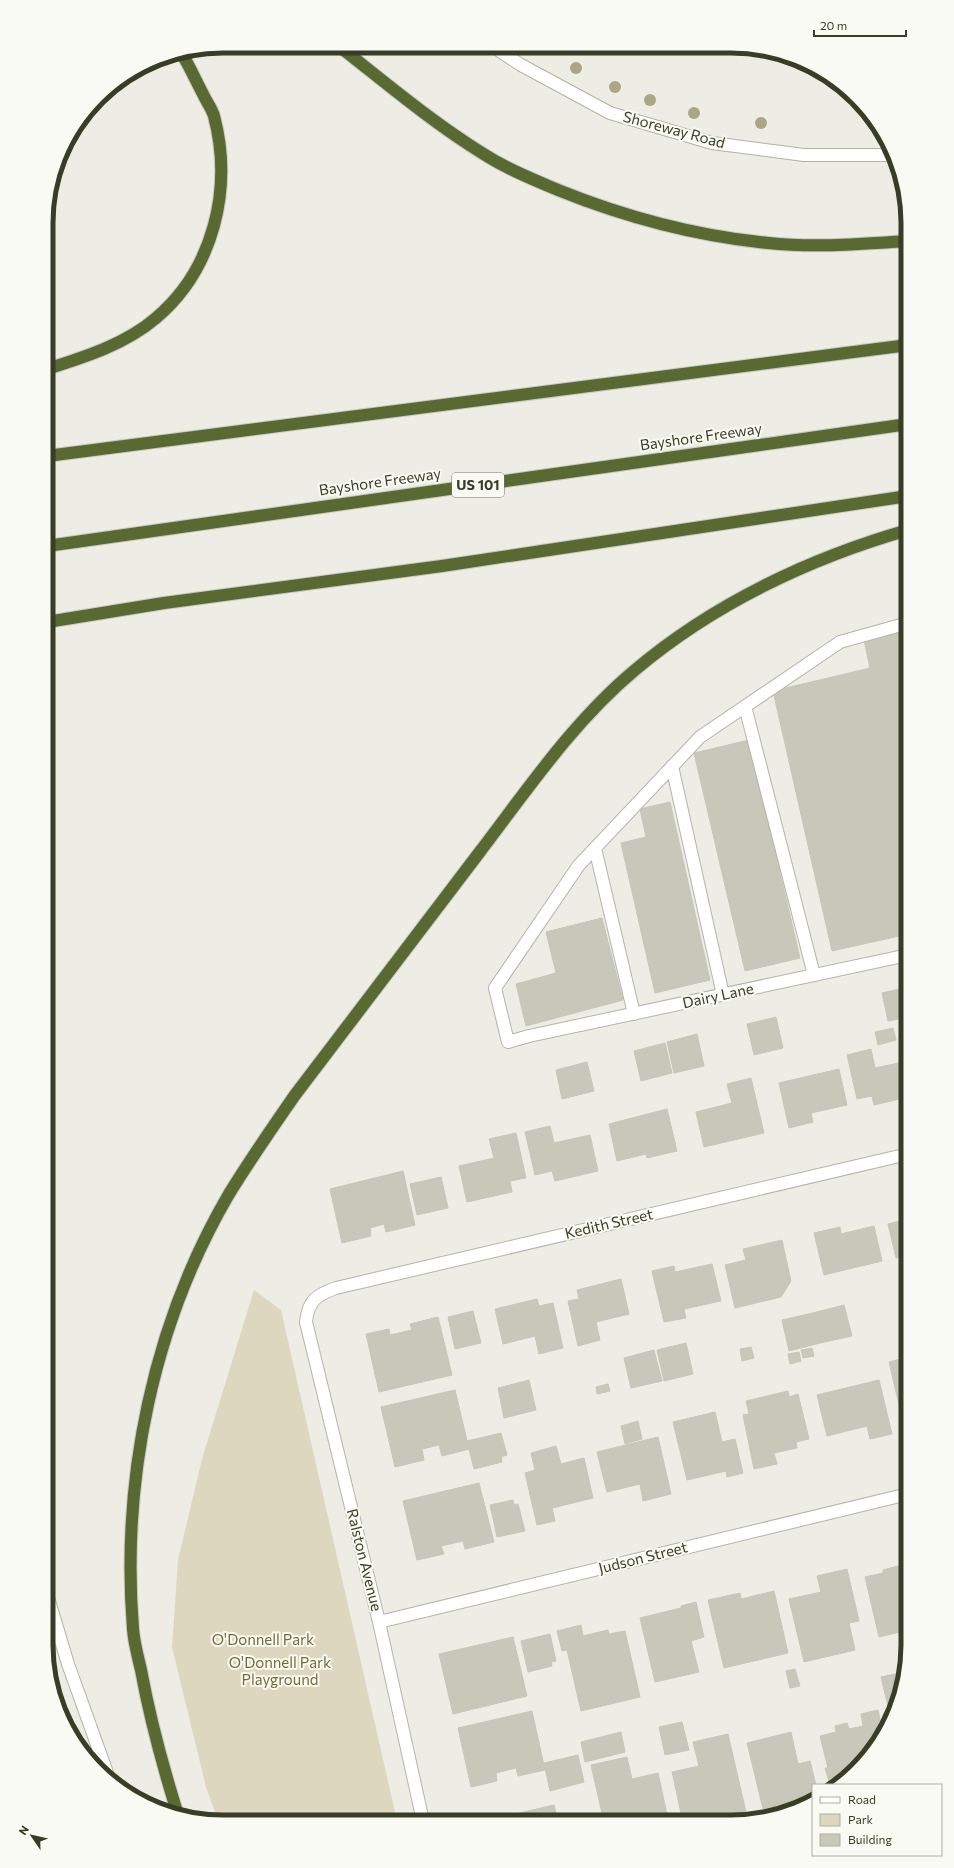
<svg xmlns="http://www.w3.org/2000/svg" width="954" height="1868" font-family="Commissioner,sans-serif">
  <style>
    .green { fill: #ddd7bf }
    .building { fill: #c7c8ba; stroke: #c5c7b8 }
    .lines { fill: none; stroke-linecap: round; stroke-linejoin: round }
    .lane-casing { stroke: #b3b5a8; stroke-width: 14 }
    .street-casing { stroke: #b3b5a8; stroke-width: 14 }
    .secondary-casing { stroke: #b0b39e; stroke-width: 14 }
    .highway-casing { stroke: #c7c9c2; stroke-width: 14 }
    .lane { stroke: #fff; stroke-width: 12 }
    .street { stroke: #fff; stroke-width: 12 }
    .secondary { stroke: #fff; stroke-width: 12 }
    .highway { stroke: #586932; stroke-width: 12 }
    .tree { fill: #aaa782 }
    .labels { text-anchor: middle; stroke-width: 4; stroke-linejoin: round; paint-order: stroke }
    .shield { fill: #fafaf5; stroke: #727663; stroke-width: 1 }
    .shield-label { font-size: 14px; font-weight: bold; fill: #383e25 }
    .street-label { font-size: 15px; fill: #383e25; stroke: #fafaf5 }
    .park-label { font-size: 15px; fill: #736d31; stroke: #fafaf5 }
    .rim { fill: none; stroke: #383e25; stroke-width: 5 }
  </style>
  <rect width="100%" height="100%" fill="#edede5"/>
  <!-- green -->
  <path class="green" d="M254,1290l27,20 116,511h-179l-12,-34 -34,-140 6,-87 24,-101z"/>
  <!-- building -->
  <path class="building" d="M905,631l3,10v293l-76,17 -59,-260 97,-23 -6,-28z
    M749,740l51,218 -55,13 -51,-218z
    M670,802l40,178 -55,13 -34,-150 25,-6 -6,-28z
    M602,918l21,82 -97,26 -10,-42 40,-11 -10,-41z
    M908,987v30l-20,4 -6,-28z
    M776,1017l7,31 -29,7 -7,-31z
    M893,1028l3,12 -18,5 -3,-13z
    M697,1034l7,32 -30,7 -7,-31z
    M665,1043l7,30 -31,8 -7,-30z
    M871,1049l4,19 33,-7v36l-34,8 -2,-9 -15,3 -10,-44z
    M587,1062l7,29 -32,8 -6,-29z
    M839,1069l8,36 -36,8 2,9 -24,6 -10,-45z
    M751,1078l13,55 -60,14 -8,-35 36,-9 -5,-19z
    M667,1109l10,42 -30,7 -1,-4 -29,7 -8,-37z
    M550,1126l4,17 36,-8 8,36 -43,10 -3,-10 -17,4 -10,-43z
    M516,1133l10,45 -16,3 2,11 -45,10 -8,-36 35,-8 -5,-19z
    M403,1171l12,54 -29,7 -2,-8 -14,4 1,8 -29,7 -12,-54z
    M441,1177l7,31 -31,7 -7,-31z
    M908,1219v37l-12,2 -8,-34z
    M874,1226l8,35 -58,14 -10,-42 26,-6 1,7z
    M782,1240l9,41 -10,16 -46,11 -10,-43 21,-5 -3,-11z
    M712,1264l9,37 -37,8 2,9 -22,4 -12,-51 22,-5 1,6z
    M621,1279l8,35 -33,8 4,18 -22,6 -10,-45 11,-2 -2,-9z
    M537,1299l2,7 14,-3 10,45 -24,6 -4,-18 -32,8 -8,-35z
    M844,1305l8,31 -32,7 -7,-30z
    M473,1311l8,32 -26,6 -7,-32z
    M813,1313l7,30 -31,8 -7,-31z
    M438,1317l14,58 -73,17 -13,-58 23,-5 1,6 22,-5 -2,-6z
    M686,1343l7,31 -29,7 -7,-31z
    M751,1347l3,11 -12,3 -2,-12z
    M812,1348l2,8 -11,2 -2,-8z
    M654,1350l8,31 -31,7 -7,-30z
    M799,1352l2,9 -11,3 -2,-10z
    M908,1357v68l-4,1 -15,-64z
    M529,1380l7,30 -32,8 -6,-30z
    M879,1380l13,54 -22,5 -3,-13 -40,10 -10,-41z
    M608,1384l2,7 -13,3 -1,-7z
    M455,1390l14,59 -27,7 -3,-11 -17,4 2,11 -29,7 -14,-60z
    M788,1391l1,6 9,-3 11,45 -13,3 1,6 -23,5 3,11 -23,5 -11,-54 6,-1 -3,-13z
    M715,1412l7,30 13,-3 8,34 -16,4 -1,-6 -39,9 -14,-58z
    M638,1421l4,18 -17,5 -4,-18z
    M501,1433l6,22 -6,2 1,5 -28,7 -7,-28z
    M658,1437l13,57 -28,7 -3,-17 -33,8 -10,-40z
    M556,1446l5,18 23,-6 9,40 -41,10 3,13 -18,4 -12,-52 10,-3 -4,-17z
    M479,1483l15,59 -29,7 -2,-8 -22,5 3,8 -27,6 -14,-59z
    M513,1500l1,5 4,-1 7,27 -28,6 -7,-32z
    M908,1559v71l-29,7 -14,-60 18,-4v-3l15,-4 1,3 6,-1 -2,-8z
    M847,1569l12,52 -10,2 6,27 -51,12 -15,-63 32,-7 -4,-16z
    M774,1591l14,62 -64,15 -16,-68 32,-7 1,6z
    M696,1602l8,35 -13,4 8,31 -44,10 -15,-64 41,-10v-2z
    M581,1625l2,11 25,-6 1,4 16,-3 15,66 -59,14 -14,-61 -5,1 -5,-20z
    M550,1634l6,27 -5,1 1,4 -24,6 -7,-31z
    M513,1637l14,59 -74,18 -14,-60z
    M795,1669l5,17 -10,2 -4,-17z
    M904,1672l-9,41 -4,6 -10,-42z
    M878,1710l5,23 -12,20 -34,32h-7l-5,-17h3l-8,-32 16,-4 -1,-6 12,-3 2,6 14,-3 -2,-12z
    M532,1711l13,59 -27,6 -2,-8 -20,5 1,8 -26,6 -13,-59z
    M682,1722l7,28 -24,5 -6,-28z
    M621,1732l4,20 -40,10 -4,-20z
    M791,1732l7,32 12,-3 6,24h-3v12l-50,12 -16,-66z
    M728,1734l18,78 -41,10h-22l-11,-50 27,-6 -6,-24z
    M578,1755l6,27 -34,9 -6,-28z
    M627,1757l5,22 26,-6 10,46 -14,3h-50l-13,-57z
    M554,1805l4,16h-73z"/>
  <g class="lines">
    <!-- lane casing -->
    <g class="lane-casing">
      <path id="lane" d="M745,706l69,269
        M672,766l51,229
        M595,848l39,166
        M529,1036l-21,6 -13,-54 84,-123 121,-128 140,-95 68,-19"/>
    </g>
    <!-- street casing -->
    <g class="street-casing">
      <path id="street" d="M529,1036l379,-81
        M379,1622l529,-128
        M423,1821l-44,-199 -73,-300c2,-21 10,-27 30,-34l572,-134"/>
    </g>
    <!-- secondary casing -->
    <g class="secondary-casing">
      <path id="secondary" d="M495,48l26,17 89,48 102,30 92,12h89
        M46,1591l22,73 42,117"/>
    </g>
    <!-- highway casing -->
    <g class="highway-casing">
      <path id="highway" d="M340,47c46,36 92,75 142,106 23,15 50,26 76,37 67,27 138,46 210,53 46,5 94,1 140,-2
        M47,369c38,-12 79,-25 109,-51 58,-49 77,-130 58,-202 -2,-7 -8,-15 -11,-22 -7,-13 -13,-27 -21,-40
        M47,456l861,-111
        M47,546l861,-122
        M47,622l117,-19 278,-37 466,-70
        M178,1815c-15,-48 -28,-96 -37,-145 -3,-13 -7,-27 -8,-41 -12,-150 20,-305 96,-435 21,-34 43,-66 66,-99 63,-82 125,-164 187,-246 47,-62 93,-129 153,-179 78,-66 175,-112 273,-140"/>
    </g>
    <!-- lane -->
    <use href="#lane" class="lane"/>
    <!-- street -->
    <use href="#street" class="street"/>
    <!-- secondary -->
    <use href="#secondary" class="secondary"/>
    <!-- highway -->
    <use href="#highway" class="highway"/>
  </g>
  <!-- trees -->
  <g class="tree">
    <circle cx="576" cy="68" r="6"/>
    <circle cx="615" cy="87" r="6"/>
    <circle cx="650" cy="100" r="6"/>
    <circle cx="694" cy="113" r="6"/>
    <circle cx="761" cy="123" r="6"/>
  </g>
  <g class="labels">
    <!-- shield labels -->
    <rect class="shield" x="452" y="473" width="52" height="24" rx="3"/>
    <g class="shield-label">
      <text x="478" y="490">US 101</text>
    </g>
    <!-- street labels -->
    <g class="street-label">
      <text transform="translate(674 130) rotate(15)" y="5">Shoreway Road</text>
      <text transform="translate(701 437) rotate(-8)" y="5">Bayshore Freeway</text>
      <text transform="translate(380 482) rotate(-8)" y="5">Bayshore Freeway</text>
      <text transform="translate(718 996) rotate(-12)" y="5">Dairy Lane</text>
      <text transform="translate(609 1224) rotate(-13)" y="5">Kedith Street</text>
      <text transform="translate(643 1558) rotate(-14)" y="5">Judson Street</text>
      <text transform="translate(364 1560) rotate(76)" y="5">Ralston Avenue</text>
    </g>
    <!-- park labels -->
    <g class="park-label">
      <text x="263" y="1645">O'Donnell Park</text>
      <text x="280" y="1668">O'Donnell Park<tspan x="280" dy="17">Playground</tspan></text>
    </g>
  </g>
  <!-- crop -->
  <path d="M0 0H954V1868H0ZM223 53H731A170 170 0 0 1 901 223V1645A170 170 0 0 1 731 1815H223A170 170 0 0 1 53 1645V223A170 170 0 0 1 223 53Z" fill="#fafaf5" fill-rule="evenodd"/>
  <path class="rim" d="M223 53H731A170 170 0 0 1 901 223V1645A170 170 0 0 1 731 1815H223A170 170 0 0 1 53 1645V223A170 170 0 0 1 223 53Z"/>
  <!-- legend -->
  <rect x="812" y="1784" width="130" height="72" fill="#fafaf5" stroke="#acafa2"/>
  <rect x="820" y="1797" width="20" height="6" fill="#ffffff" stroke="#acafa2"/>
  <text x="848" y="1804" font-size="12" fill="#383e25">Road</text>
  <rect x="820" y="1814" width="20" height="12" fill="#ddd7bf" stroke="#acafa2"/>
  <text x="848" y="1824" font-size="12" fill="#383e25">Park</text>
  <rect x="820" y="1834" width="20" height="12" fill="#c7c8ba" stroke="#acafa2"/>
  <text x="848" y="1844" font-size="12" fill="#383e25">Building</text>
  <!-- north arrow -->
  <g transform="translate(32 1836) rotate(304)" stroke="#fafaf5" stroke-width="3" paint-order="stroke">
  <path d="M0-3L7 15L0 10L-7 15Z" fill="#383e25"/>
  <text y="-6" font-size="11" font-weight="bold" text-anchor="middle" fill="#383e25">N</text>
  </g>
  <!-- scale -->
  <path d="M814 30v6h92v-6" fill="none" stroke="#383e25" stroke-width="2"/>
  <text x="820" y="30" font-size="12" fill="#383e25" stroke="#fafaf5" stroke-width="3" paint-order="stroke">20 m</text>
</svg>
